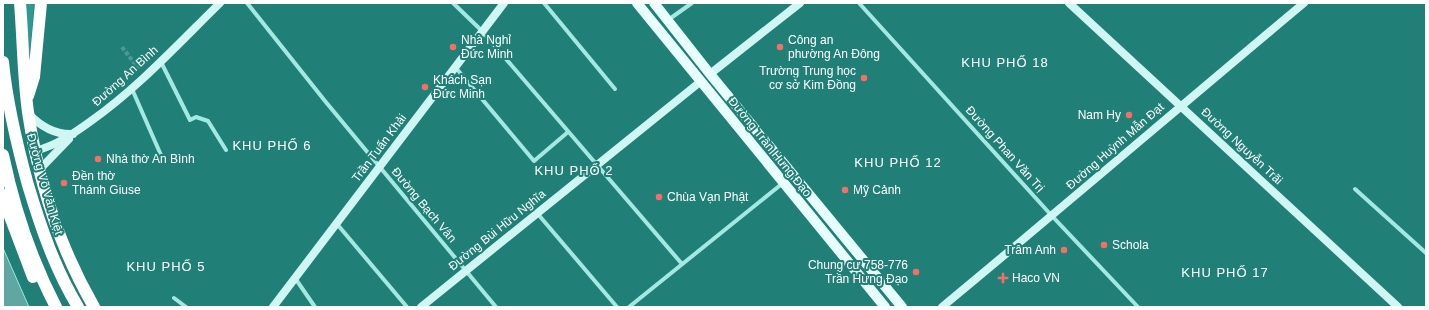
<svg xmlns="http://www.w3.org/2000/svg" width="1429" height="310" font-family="Arial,sans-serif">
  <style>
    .green { fill: #2c9a90 }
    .water { fill: #61a7a1; stroke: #98e9e1 }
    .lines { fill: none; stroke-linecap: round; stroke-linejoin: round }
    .street-tunnel { stroke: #4d9993; stroke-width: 4; stroke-dasharray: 4 2; stroke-linecap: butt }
    .street { stroke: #a4e8e2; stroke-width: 4 }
    .secondary { stroke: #cff6f3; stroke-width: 8 }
    .primary { stroke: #e7fefd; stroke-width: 10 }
    .highway { stroke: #fff; stroke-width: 12 }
    .poi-dot { fill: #f66f65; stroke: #208078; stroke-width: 1.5 }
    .labels { text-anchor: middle; stroke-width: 4; stroke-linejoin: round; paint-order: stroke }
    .poi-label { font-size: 12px; fill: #fff; stroke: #208078; text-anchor: start }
    .street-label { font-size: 12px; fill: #fff; stroke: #208078 }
    .neighbourhood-label { font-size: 13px; letter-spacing: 1px; fill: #fff; stroke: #208078 }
  </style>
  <rect width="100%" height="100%" fill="#208078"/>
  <!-- green -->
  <path class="green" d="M25,3h9l-5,62z"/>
  <!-- water -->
  <path class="water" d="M3,248l26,59h-26z"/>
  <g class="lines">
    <!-- street-tunnel -->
    <path class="street-tunnel" d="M122,47l17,22"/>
    <!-- street -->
    <path class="street" d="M247,3l78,98 171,206
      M453,3l29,28 200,233
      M544,3l71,86
      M859,3l193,213 86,91
      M668,20l24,-17
      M161,62l29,58 6,-3 12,4 18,29
      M456,68l78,93 34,-29
      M132,89l32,73
      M1355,189l71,64
      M537,213l80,94
      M337,224l70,83
      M295,278l20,29
      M174,298l12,9
      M629,307l154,-124"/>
    <!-- secondary -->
    <path class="secondary" d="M1069,3l329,304
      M710,74l90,-71
      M28,113c12,13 27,22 45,21
      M35,151c22,-6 38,-17 56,-30 48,-34 87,-77 129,-118
      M40,169l29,-30
      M273,307l231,-304
      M421,307l279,-225
      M942,307c121,-100 241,-203 362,-304"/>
    <!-- primary -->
    <path class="primary" d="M637,3l248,304
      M654,3l56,71 192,233"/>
    <!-- highway -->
    <path class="highway" d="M20,3c3,36 3,73 8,109 10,68 32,136 66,195
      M3,62c4,42 14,83 25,123 13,43 27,84 50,122
      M28,96l6,-19 7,-74
      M3,155c11,53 28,104 53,152
      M3,195l5,16 25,66"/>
  </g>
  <!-- markers -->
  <g class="poi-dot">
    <circle cx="453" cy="47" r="4"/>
    <circle cx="780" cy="47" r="4"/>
    <circle cx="864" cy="78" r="4"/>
    <circle cx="425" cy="87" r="4"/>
    <circle cx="1129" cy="115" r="4"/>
    <circle cx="98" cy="159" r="4"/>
    <circle cx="64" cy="183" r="4"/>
    <circle cx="845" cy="190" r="4"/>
    <circle cx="659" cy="197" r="4"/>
    <circle cx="1104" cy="245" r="4"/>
    <circle cx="1064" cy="250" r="4"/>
    <circle cx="916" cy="272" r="4"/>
    <path d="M1001 272h4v4h4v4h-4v4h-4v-4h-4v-4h4z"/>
  </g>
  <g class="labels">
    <!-- poi labels -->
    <g class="poi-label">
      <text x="461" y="44">Nhà Nghỉ<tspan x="461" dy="14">Đức Minh</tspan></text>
      <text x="788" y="44">Công an<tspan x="788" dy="14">phường An Đông</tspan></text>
      <text x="856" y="75" text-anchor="end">Trường Trung học<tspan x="856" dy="14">cơ sở Kim Đồng</tspan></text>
      <text x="433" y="84">Khách Sạn<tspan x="433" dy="14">Đức Minh</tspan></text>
      <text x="1121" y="119" text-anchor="end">Nam Hy</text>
      <text x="106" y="163">Nhà thờ An Bình</text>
      <text x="72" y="180">Đền thờ<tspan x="72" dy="14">Thánh Giuse</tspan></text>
      <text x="853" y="194">Mỹ Cảnh</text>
      <text x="667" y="201">Chùa Vạn Phật</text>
      <text x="1112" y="249">Schola</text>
      <text x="1056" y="254" text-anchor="end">Trâm Anh</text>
      <text x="908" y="269" text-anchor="end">Chung cư 758-776<tspan x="908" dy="14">Trần Hưng Đạo</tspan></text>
      <text x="1012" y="282">Haco VN</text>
    </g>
    <!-- street labels -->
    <g class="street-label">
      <text transform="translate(125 76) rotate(-42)" y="4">Đường An Bình</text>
      <text transform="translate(1115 146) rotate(-41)" y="4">Đường Huỳnh Mẫn Đạt</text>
      <text transform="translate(1242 146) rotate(43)" y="4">Đường Nguyễn Trãi</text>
      <text transform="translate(770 147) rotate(51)" y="4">Đường Trần Hưng Đạo</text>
      <text transform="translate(379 148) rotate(-53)" y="4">Trần Tuấn Khải</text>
      <text transform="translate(1005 149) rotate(48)" y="4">Đường Phan Văn Trị</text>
      <text transform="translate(45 184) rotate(74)" y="4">Đường Võ Văn Kiệt</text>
      <text transform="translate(424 205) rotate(50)" y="4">Đường Bạch Vân</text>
      <text transform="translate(497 230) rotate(-39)" y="4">Đường Bùi Hữu Nghĩa</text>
    </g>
    <!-- neighbourhood labels -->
    <g class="neighbourhood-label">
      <text x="1005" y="67">KHU PHỐ 18</text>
      <text x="272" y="150">KHU PHỐ 6</text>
      <text x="898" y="167">KHU PHỐ 12</text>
      <text x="574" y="175">KHU PHỐ 2</text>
      <text x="166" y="271">KHU PHỐ 5</text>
      <text x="1225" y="277">KHU PHỐ 17</text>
    </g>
  </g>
  <!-- border -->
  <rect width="1429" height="310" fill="none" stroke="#ffffff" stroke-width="8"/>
</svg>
